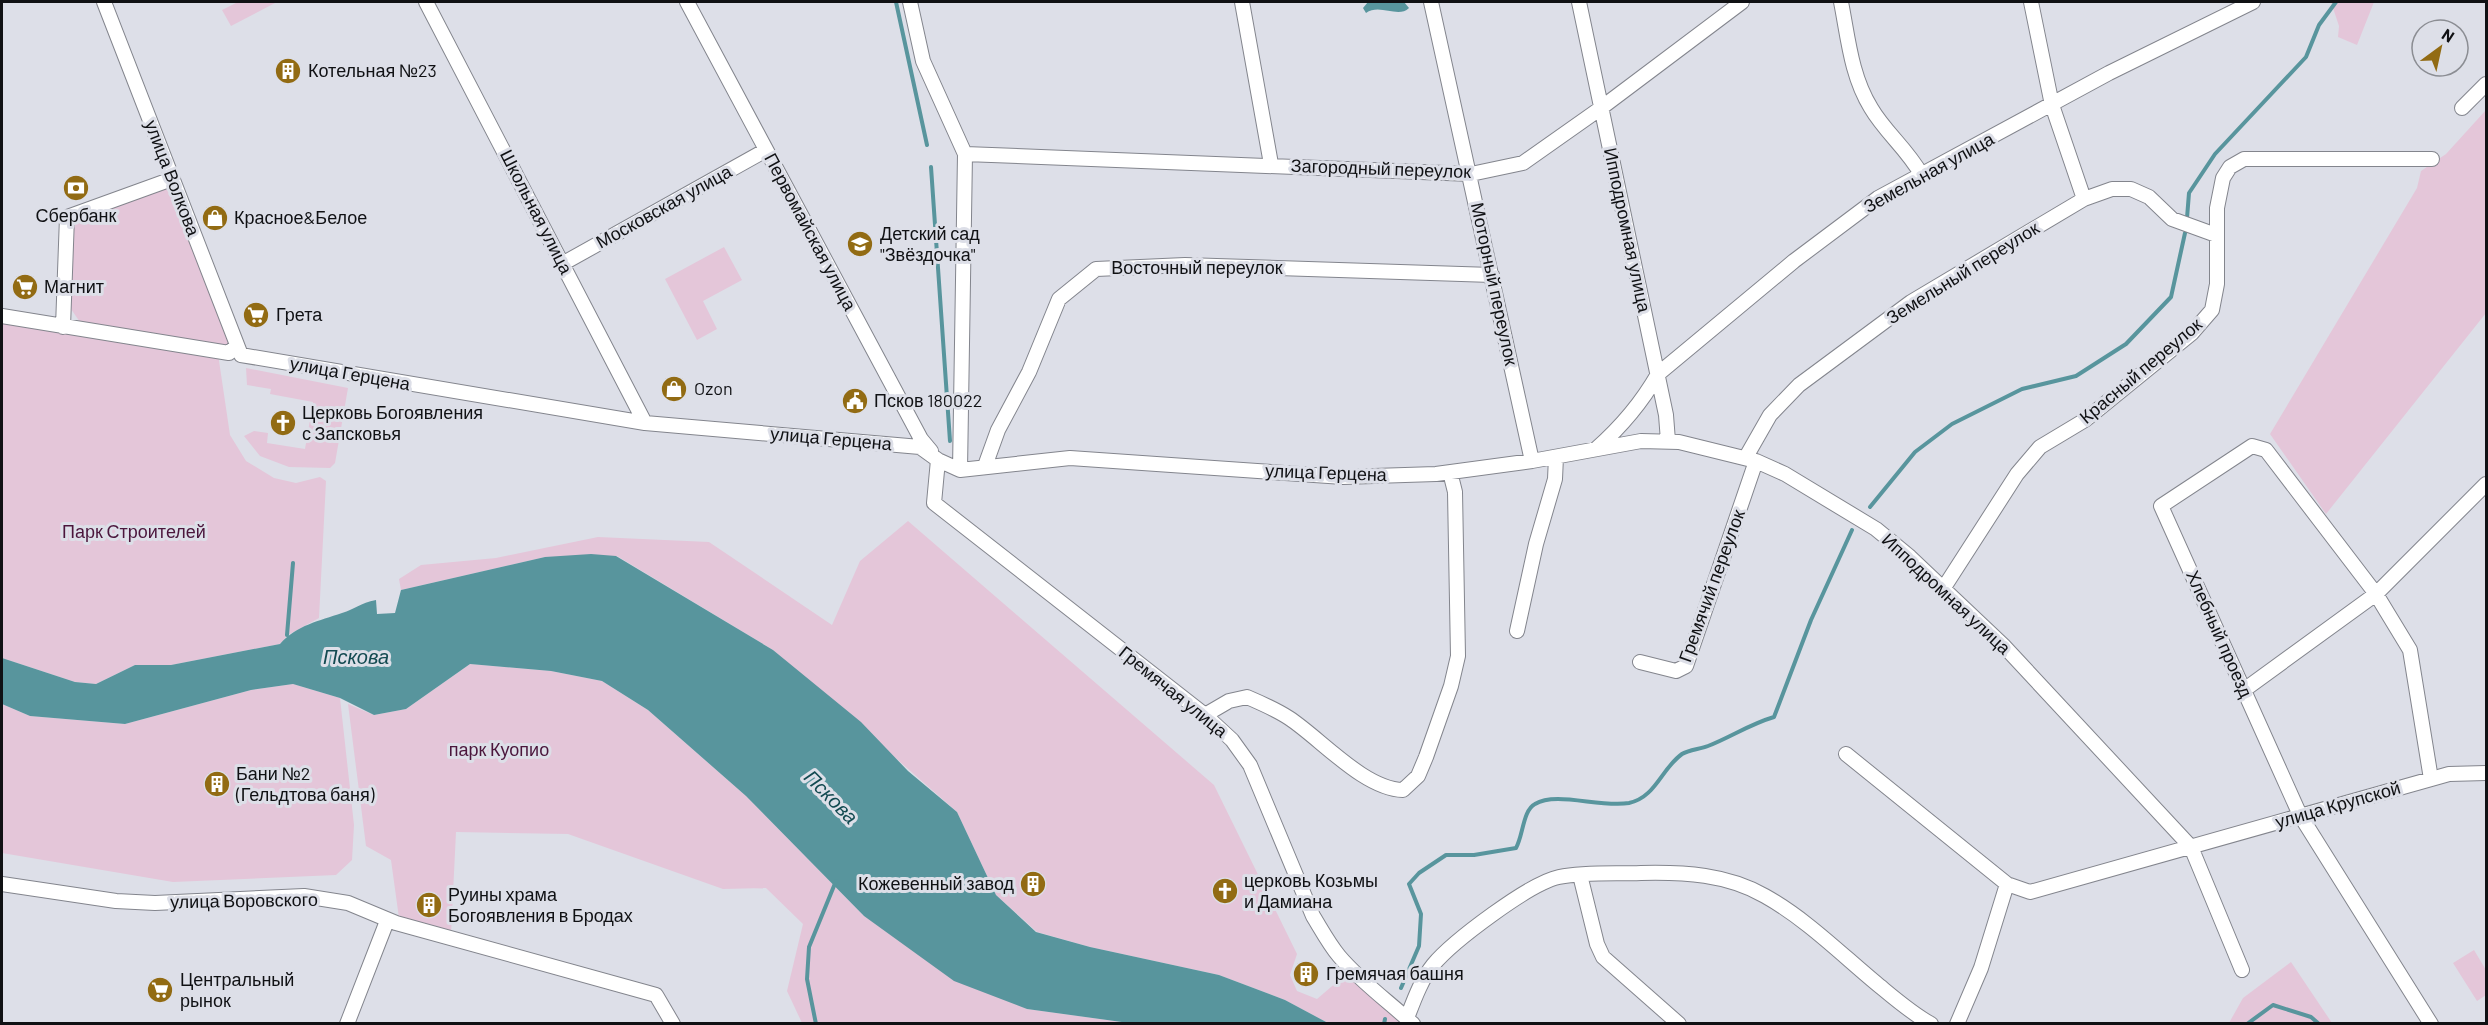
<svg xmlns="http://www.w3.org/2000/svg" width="2488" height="1025" font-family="Barlow,sans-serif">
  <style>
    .green { fill: #e4c6d9 }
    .water { fill: #58959d }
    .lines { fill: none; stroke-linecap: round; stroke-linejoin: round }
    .stream { stroke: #58959d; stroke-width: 4 }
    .street-casing { stroke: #83858d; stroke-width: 16 }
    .street { stroke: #fff; stroke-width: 14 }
    .labels { text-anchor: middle; stroke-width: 6; stroke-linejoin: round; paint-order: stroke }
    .poi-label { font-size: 18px; fill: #101114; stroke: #dddfe8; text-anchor: start }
    .street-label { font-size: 18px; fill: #101114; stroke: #dddfe8 }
    .park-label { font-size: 18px; fill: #4b163c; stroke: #dddfe8 }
    .water-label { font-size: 20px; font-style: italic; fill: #134a51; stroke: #dddfe8 }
  </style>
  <rect width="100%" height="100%" fill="#dddfe8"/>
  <!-- green -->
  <path class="green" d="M238,2h39l-46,24 -9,-16z
    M2331,2h43l-17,43 -19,-8 1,-11z
    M2486,110v203l-160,201 -56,-80 147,-246 4,-17 25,-17z
    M170,183l61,164 -149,-22 -11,-16 1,-90z
    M724,247l18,33 -39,21 14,28 -20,11 -32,-61z
    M2,321l216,33 12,81 16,26 28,17 22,5 24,-6 6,4 -7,137 -31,17 -8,9 -109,21h-36l-39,19 -21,-2 -73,-24z
    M246,368l102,20 -13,75 -5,5 -41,-1 -29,-11 -16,-20 10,-5 14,2 -1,10 38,6 8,-47 -43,-8 1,-5 -24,-4z
    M908,521l306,264 83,169 -7,21 7,16 20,8 28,-24 56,48h-73l-43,-23 -66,-25 -129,-28 -53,-15 -41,-37 -39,-83 -184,-162 -156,-94 -72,1 -144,33 -2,-11 22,-14 75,-7 102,-21 111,5 123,83 28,-64z
    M470,664l81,7 51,10 46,29 98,86 118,120 163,93 102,14h-327l-15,-32 16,-67 -37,-36 -43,1 -155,-55 -112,-2 -5,102 -52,-16 -8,-58 -25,-14 -18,-142 26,11 32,-6z
    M293,684l47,14 14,127 -2,35 -16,15 -163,7 -171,-29v-149l28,12 95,8 126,-34z
    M2474,950l12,20v25l-9,6 -24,-38z
    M2291,962l41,61h-103l14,-25z"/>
  <!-- water -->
  <path class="water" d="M1368,2h36l5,6c-11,11 -29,-5 -43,5l-3,-5z
    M591,554l25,2 157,94 88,72 47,49 49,41 39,83 40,37 54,15 129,28 66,25 43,23h-199l-102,-14 -73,-28 -90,-65 -118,-120 -98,-86 -46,-29 -51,-10 -81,-7 -64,45 -32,6 -34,-17 -47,-14 -42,6 -126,34 -95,-8 -28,-12v-46l73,24 21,2 39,-19h36l109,-21c17,-19 39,-23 62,-31 13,-4 18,-10 34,-13l1,14 18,-1 6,-23 144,-33z"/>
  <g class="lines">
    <!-- stream -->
    <path class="stream" d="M896,2l31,143
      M931,167l19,274
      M2187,218l2,-25 26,-39 91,-97 13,-32 17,-23
      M1870,507l45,-55 37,-28 70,-35 54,-13 50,-32 45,-47 14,-64
      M287,635l6,-72
      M1401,988l18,-42 2,-32 -12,-30 10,-11 27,-18h28l42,-7c7,-12 7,-38 19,-44 21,-13 65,4 94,-1 27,-6 32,-34 53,-49 6,-4 18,-5 26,-8 23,-9 42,-22 66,-29l37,-97 41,-90
      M816,1024l-9,-45 2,-32 27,-66
      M1384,1024l1,-5
      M2247,1024l26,-19 38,12 8,7"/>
    <!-- street casing -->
    <g class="street-casing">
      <path id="street" d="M104,2l137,353
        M426,2l219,421
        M687,2l234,437 10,12
        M910,2l13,59 42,93 -5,316
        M1242,2l29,162
        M1431,2l101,459
        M1579,2l87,413 2,26
        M1841,2c7,35 10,74 30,106 14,24 36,41 50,66
        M2031,2l21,103 32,94
        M2462,108l24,-24
        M965,154l506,20 52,-11 78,-55 141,-106
        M562,264l204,-114
        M2,316l227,37 7,-7 4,7
        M63,327l4,-110 105,-38
        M241,355l404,68 275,24 18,13 22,10 110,-12 273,19 93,-3 96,-13 109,-20 38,1 77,19 29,13 91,55 34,28 93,88 188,202 51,123
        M1596,449c25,-22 46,-47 62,-75l136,-113 84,-63 231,-125 144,-71
        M1746,457l24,-42 29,-30 112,-83 173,-103 28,-10h19l18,8 23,22 44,16
        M938,460l-4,43 271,212 27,25 18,25 63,151c8,13 16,28 26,40 22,26 49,45 74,68
        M985,466l13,-36 31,-58 30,-73 37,-30 89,-4 307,10
        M1943,589l74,-115 23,-27 45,-27 107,-87 20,-23 5,-26v-76l6,-30 7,-11 14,-8h188
        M1517,631l19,-87 19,-65 1,-22
        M1640,662l36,9 10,-5 70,-205
        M2244,690l132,-96 110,-110
        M1205,715l24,-14 18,-4c14,6 30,13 42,21 32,21 75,71 114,72l15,-14 8,-19 25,-71 7,-30 -3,-164 -5,-20
        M1846,754l161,130
        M2431,779l-21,-129 -34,-56 -110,-144 -14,-4 -91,60 139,309 131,209
        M1580,875l17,69 6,13 76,67
        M2,884l114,17 39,2 149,-7 44,7 48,20 260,72 17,29
        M1407,1018c7,-18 14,-38 26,-53 20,-24 97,-82 126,-88 27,-5 55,-3 82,-4 43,-1 86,1 124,23 41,23 75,57 111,87 17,14 35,30 55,41
        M347,1024l40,-103
        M1957,1024l24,-56 26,-84 23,8 419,-118 37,-1"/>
    </g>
    <!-- street -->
    <use href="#street" class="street"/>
  </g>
  <!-- icons -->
  <defs>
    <g id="building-disc" transform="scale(1.35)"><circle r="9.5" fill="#926b13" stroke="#dddfe8"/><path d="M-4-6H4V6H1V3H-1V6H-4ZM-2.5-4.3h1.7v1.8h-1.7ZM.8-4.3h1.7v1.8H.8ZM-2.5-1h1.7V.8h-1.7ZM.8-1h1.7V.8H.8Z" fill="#fff"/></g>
    <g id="bank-disc" transform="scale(1.35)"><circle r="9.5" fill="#926b13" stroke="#dddfe8"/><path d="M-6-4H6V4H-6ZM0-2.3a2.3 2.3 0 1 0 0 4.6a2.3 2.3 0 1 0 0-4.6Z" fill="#fff"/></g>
    <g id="shop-disc" transform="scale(1.35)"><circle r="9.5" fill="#926b13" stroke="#dddfe8"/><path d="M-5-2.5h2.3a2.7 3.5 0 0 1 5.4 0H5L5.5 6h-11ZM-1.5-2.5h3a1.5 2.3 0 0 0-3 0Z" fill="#fff"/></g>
    <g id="school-disc" transform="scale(1.35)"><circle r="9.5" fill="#926b13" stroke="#dddfe8"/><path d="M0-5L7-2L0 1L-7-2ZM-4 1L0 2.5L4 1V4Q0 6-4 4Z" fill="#fff"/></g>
    <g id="supermarket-disc" transform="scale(1.35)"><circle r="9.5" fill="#926b13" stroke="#dddfe8"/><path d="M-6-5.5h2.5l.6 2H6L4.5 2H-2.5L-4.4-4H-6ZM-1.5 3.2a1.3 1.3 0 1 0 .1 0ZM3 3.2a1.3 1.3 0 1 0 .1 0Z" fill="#fff"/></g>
    <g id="civic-disc" transform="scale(1.35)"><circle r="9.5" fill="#926b13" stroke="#dddfe8"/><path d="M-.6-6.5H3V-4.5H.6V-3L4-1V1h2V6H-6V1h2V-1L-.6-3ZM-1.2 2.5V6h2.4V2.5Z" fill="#fff"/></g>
    <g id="church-disc" transform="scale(1.35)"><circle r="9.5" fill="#926b13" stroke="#dddfe8"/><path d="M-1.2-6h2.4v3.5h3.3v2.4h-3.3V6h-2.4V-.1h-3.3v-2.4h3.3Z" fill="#fff"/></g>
  </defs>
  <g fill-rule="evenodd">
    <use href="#building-disc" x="288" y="71"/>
    <use href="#bank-disc" x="76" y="188"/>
    <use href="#shop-disc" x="215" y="218"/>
    <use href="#school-disc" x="860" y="244"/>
    <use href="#supermarket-disc" x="25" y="287"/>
    <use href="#supermarket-disc" x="256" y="315"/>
    <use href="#shop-disc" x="674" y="389"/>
    <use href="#civic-disc" x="855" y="401"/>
    <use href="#church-disc" x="283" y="423"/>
    <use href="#building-disc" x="217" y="784"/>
    <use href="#building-disc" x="1033" y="884"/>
    <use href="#church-disc" x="1225" y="891"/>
    <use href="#building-disc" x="429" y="905"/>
    <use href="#building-disc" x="1306" y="974"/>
    <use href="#supermarket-disc" x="160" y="990"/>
  </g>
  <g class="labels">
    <!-- poi labels -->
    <g class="poi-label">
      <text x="308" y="77">Котельная №23</text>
      <text x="76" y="222" text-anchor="middle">Сбербанк</text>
      <text x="234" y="224">Красное&amp;Белое</text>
      <text x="880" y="240">Детский сад<tspan x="880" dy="21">"Звёздочка"</tspan></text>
      <text x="44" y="293">Магнит</text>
      <text x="276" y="321">Грета</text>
      <text x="694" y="395">Ozon</text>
      <text x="874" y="407">Псков 180022</text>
      <text x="302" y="419">Церковь Богоявления<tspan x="302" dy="21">с Запсковья</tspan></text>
      <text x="236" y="780">Бани №2<tspan x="236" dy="21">(Гельдтова баня)</tspan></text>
      <text x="1244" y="887">церковь Козьмы<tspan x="1244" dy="21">и Дамиана</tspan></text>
      <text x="1014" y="890" text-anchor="end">Кожевенный завод</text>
      <text x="448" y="901">Руины храма<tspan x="448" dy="21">Богоявления в Бродах</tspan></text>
      <text x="1326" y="980">Гремячая башня</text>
      <text x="180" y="986">Центральный<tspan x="180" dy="21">рынок</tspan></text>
    </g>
    <!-- street labels -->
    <g class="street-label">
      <text transform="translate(1381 169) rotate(2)" y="6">Загородный переулок</text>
      <text transform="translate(1929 173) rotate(-29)" y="6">Земельная улица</text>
      <text transform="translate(172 178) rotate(69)" y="6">улица Волкова</text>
      <text transform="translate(664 207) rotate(-29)" y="6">Московская улица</text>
      <text transform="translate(536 212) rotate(63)" y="6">Школьная улица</text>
      <text transform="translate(1627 230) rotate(78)" y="6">Ипподромная улица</text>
      <text transform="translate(810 232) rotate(62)" y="6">Первомайская улица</text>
      <text x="1197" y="274">Восточный переулок</text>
      <text transform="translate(1963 273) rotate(-32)" y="6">Земельный переулок</text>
      <text transform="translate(1494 284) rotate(78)" y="6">Моторный переулок</text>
      <text transform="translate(2141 371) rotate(-40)" y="6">Красный переулок</text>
      <text transform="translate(350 374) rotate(10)" y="6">улица Герцена</text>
      <text transform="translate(831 439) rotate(5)" y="6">улица Герцена</text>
      <text transform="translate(1326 473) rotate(2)" y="6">улица Герцена</text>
      <text transform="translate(1712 586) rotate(-70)" y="6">Гремячий переулок</text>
      <text transform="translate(1946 594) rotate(43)" y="6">Ипподромная улица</text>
      <text transform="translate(2219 634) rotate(66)" y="6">Хлебный проезд</text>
      <text transform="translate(1173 692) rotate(39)" y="6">Гремячая улица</text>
      <text transform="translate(2338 805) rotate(-16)" y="6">улица Крупской</text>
      <text transform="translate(244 901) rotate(-1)" y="6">улица Воровского</text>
    </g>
    <!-- park labels -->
    <g class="park-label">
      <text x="134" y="538">Парк Строителей</text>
      <text x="499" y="756">парк Куопио</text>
    </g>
    <!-- water labels -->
    <g class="water-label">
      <text x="356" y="664">Пскова</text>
      <text transform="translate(831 797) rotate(45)" y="7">Пскова</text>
    </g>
  </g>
  <!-- border -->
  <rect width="2488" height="1025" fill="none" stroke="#101114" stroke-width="6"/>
  <!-- north arrow -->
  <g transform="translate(2440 48) rotate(33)"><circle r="28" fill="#dddfe8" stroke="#8b8d93" stroke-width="1.5"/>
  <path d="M0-4.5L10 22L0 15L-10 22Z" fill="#926b13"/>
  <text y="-9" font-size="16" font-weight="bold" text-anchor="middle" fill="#101114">N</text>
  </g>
</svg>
